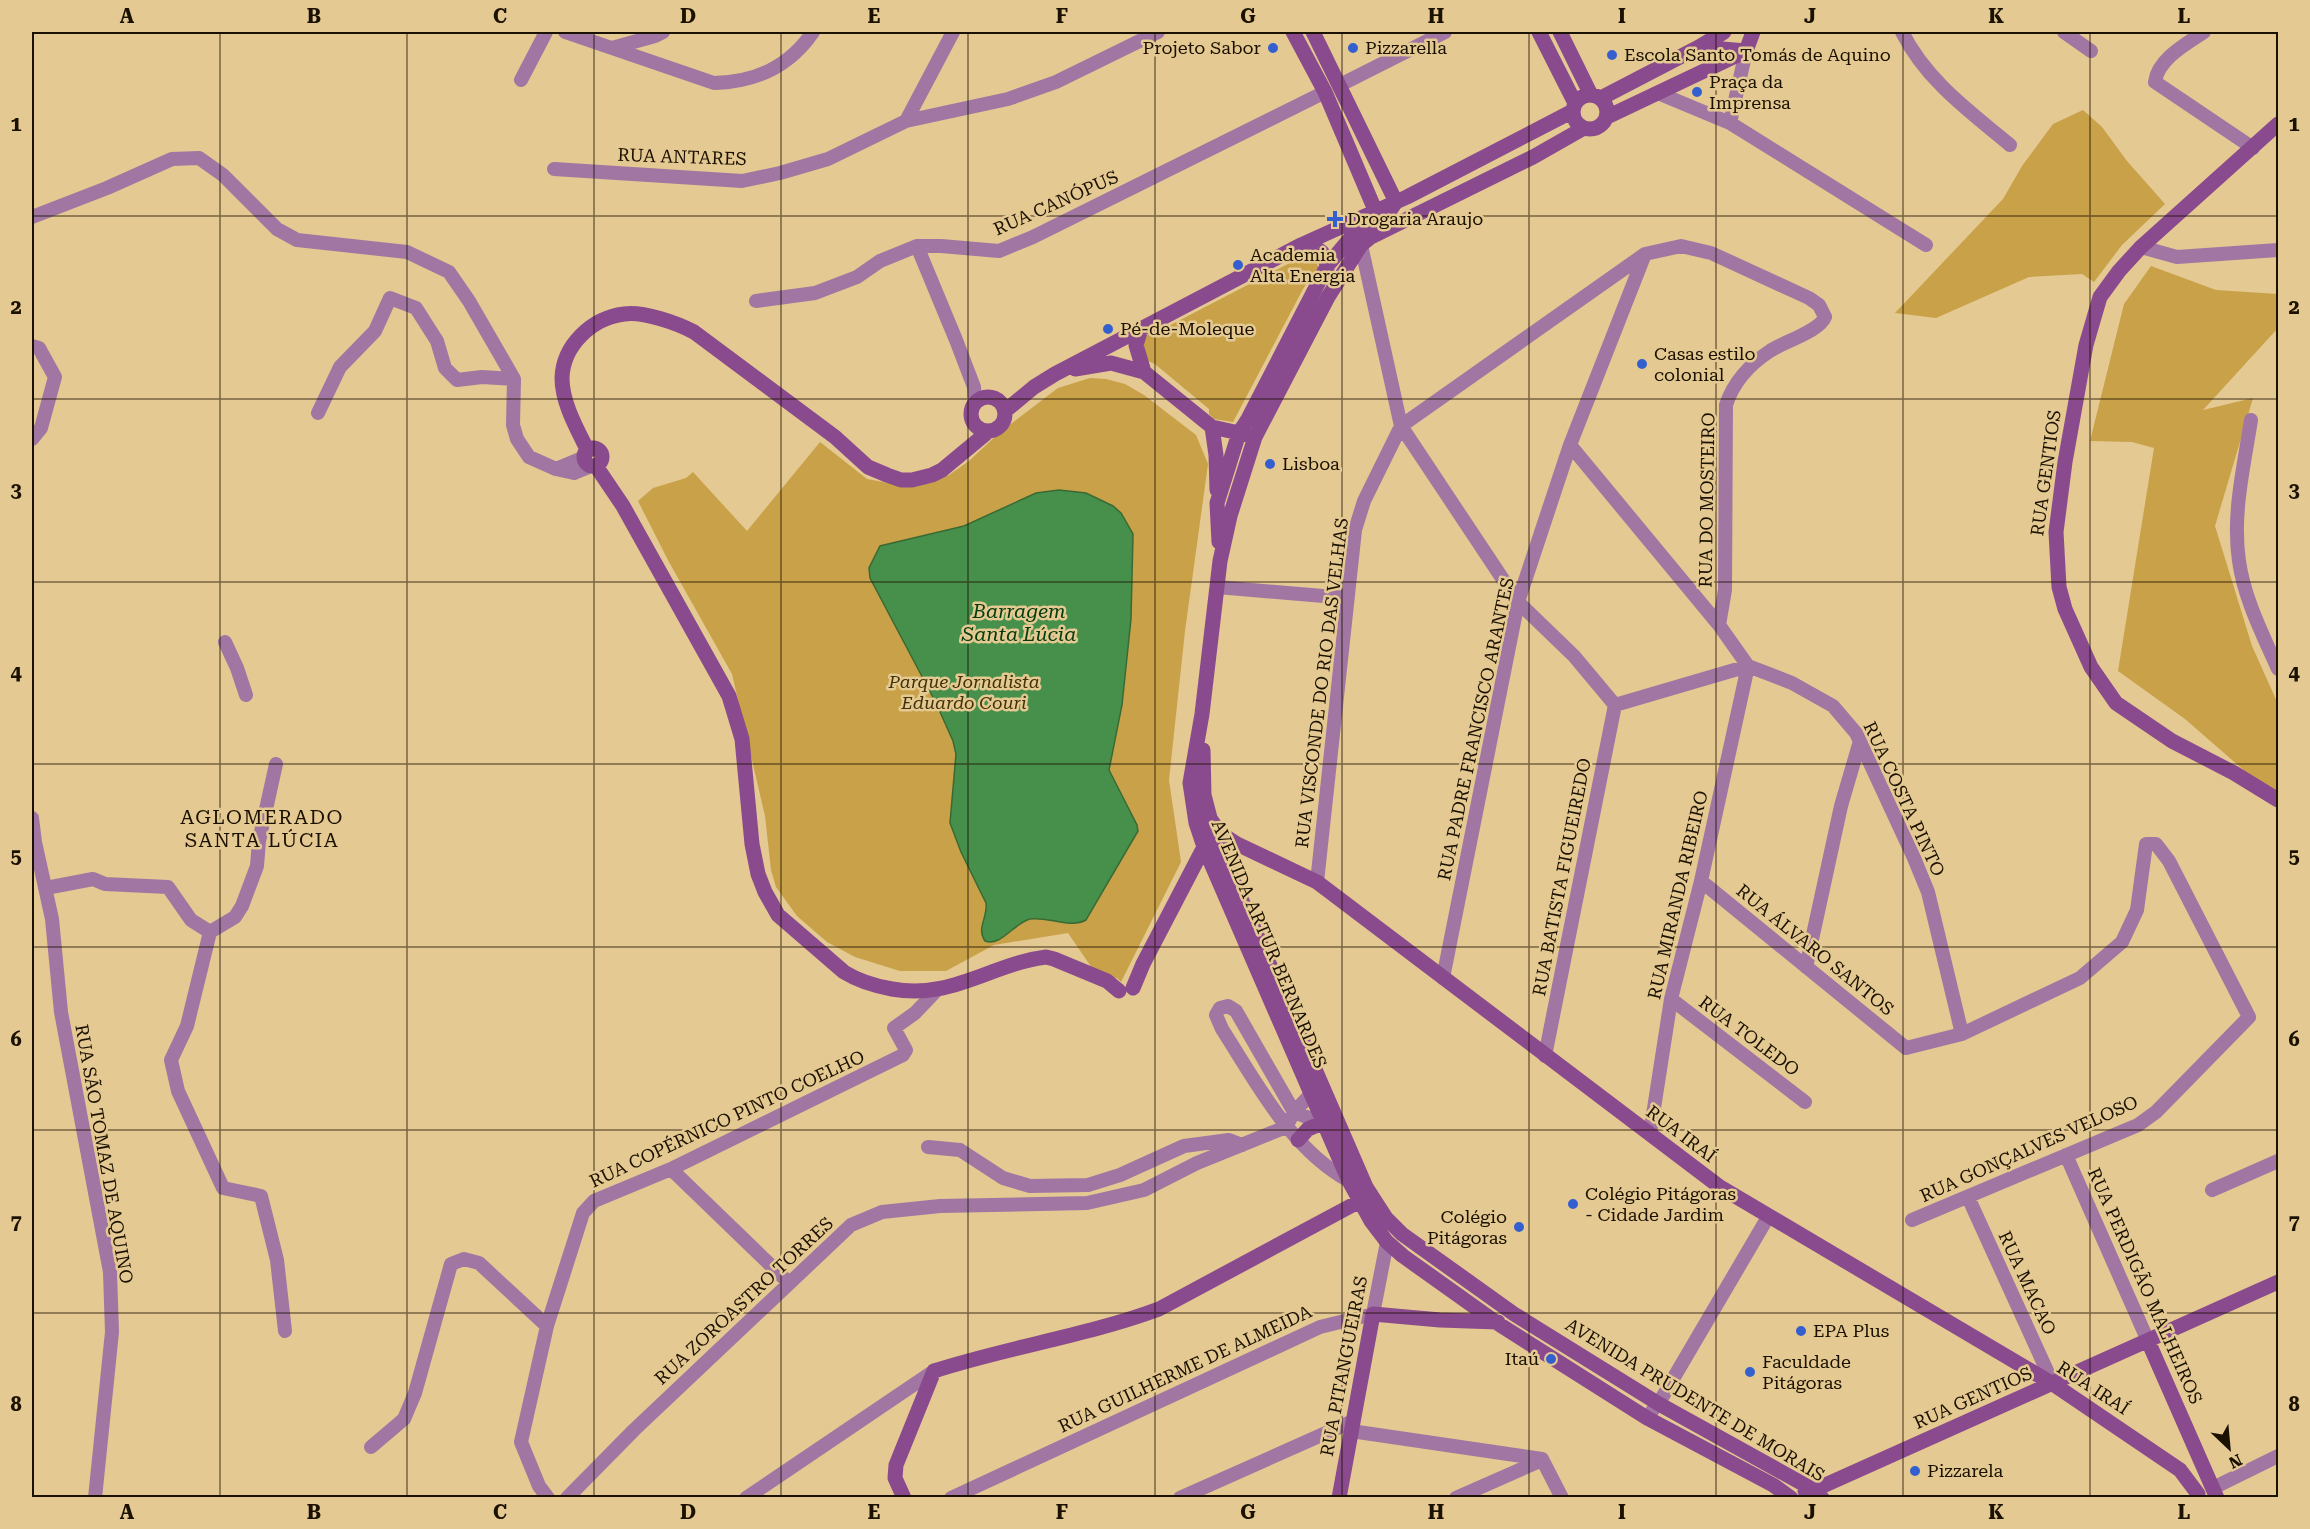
<svg xmlns="http://www.w3.org/2000/svg" width="2310" height="1529" font-family="'Roboto Serif',serif">
  <style>
    .green { fill: #c8a148 }
    .water { fill: #47904b; stroke: #3a6a34; stroke-width: 1.5 }
    .lines { fill: none; stroke-linecap: round; stroke-linejoin: round }
    .street { stroke: #a176a3; stroke-width: 14 }
    .secondary { stroke: #8a4a8e; stroke-width: 15 }
    .grid { fill: none; stroke: #1b1100; stroke-width: 1.5; stroke-opacity: 0.55 }
    .poi-dot { fill: #345fcf; stroke: #e4c992; stroke-width: 2 }
    .labels { text-anchor: middle; stroke-width: 5; stroke-linejoin: round; paint-order: stroke }
    .poi-label { font-size: 18px; fill: #1b1100; stroke: #e4c992; text-anchor: start }
    .street-label { font-size: 18px; fill: #1b1100; stroke: #e4c992 }
    .park-label { font-size: 18px; font-style: italic; fill: #423105; stroke: #e4c992 }
    .water-label { font-size: 20px; font-style: italic; fill: #043b0c; stroke: #e4c992 }
    .neighbourhood-label { font-size: 20px; letter-spacing: 1.5px; fill: #1b1100; stroke: #e4c992 }
    .neatline { fill: none; stroke: #1b1100; stroke-width: 2 }
    .grid-label { font-size: 20px; text-anchor: middle; font-weight: bold; fill: #1b1100 }
  </style>
  <rect width="100%" height="100%" fill="#e4c992"/>
  <!-- green -->
  <path class="green" d="M2083,110l19,17 25,34 38,43 -43,41 -28,37 -12,-8 -53,3 -93,41 -41,-5 108,-114 19,-33 31,-42z
    M1305,255l11,5 3,10 -7,12 -5,1 -4,6 -70,133 -19,-3 -5,-5v-5l-54,-45 -7,-3c-5,-15 -7,-20 4,-32l7,2z
    M2151,266l65,24 62,4v34l-75,82 50,-12 -38,128 37,120 26,58v96l-93,-81 -67,-48 36,-223 -22,-6 -42,-1 34,-137z
    M1090,378l16,1 19,5 19,11 52,40 12,29 -23,167 -16,149 12,82 -60,120 -4,-4h-14l-9,-7 -26,-38 -74,12 -48,26h-46l-45,-14 -28,-15 -30,-26 -21,-29 -5,-17 -6,-54 -33,-142 -63,-112 -31,-61 15,-13 33,-10 7,-6 54,59 73,-89 47,37 38,7 25,-4 19,-7 20,-14 30,-28 59,-45z"/>
  <!-- water -->
  <path class="water" d="M1059,490l27,3 27,13 8,7 12,21 -2,85 -9,86 -13,65 28,55 1,6 -52,89c-16,9 -39,-4 -56,-1 -16,4 -29,28 -45,22 -9,-13 3,-23 1,-38l-25,-51 -11,-29 6,-69 -3,-13 -17,-38 -66,-125 -1,-10 11,-22 84,-20 72,-33z"/>
  <g class="lines">
    <!-- street -->
    <path class="street" d="M565,32l149,51c42,-1 75,-16 99,-51
      M1902,32c24,48 67,79 108,113
      M2064,32l27,19
      M2204,32c-18,12 -46,27 -49,50l98,66
      M612,48l43,-12 8,-4
      M521,80l25,-48
      M1340,85l105,-53
      M1658,93l72,30 196,122
      M906,121l47,-89
      M1730,123l16,-72
      M554,169l188,12 38,-8 48,-14 78,-38 102,-22 48,-17 102,-50
      M32,217l75,-29 65,-29 27,-1 24,17 54,54 20,11 110,12 42,20 20,29 45,78 -1,46 4,14 12,18 27,12 18,4 17,-7
      M1361,245l40,181 117,176 56,54 41,49
      M917,246l39,94 18,47 1,15
      M2141,247l36,10 101,-7
      M756,301l59,-8 42,-16 23,-16 37,-15h24l58,5 34,-14 292,-145
      M32,346l7,2 16,29 -14,51 -9,11
      M318,413l22,-46 35,-36 15,-33 26,10 21,33 8,27 12,12 25,-3 32,2
      M2251,420c-7,46 -19,94 -12,141 5,37 24,74 39,108
      M1570,445l149,180 29,41 -47,215 -30,118 -21,135
      M556,469l29,-12
      M1217,587l130,11
      M225,642l12,26 9,27
      M1615,705l133,-39 44,17 41,23 23,27 58,125 14,34 34,142
      M32,818l3,24 17,77 9,93 49,260 2,60 -17,166
      M1701,881l205,167 56,-14 118,-56 42,-36 15,-32 9,-66h10l13,17 80,156 -93,95 -18,13 -226,95
      M1317,882l38,-352 9,-29 37,-75 244,-172 36,-8 30,7 98,45 10,7 6,12c-5,14 -42,25 -55,34 -20,13 -37,32 -44,54l-1,185 -6,35
      M46,888l47,-9 12,5 63,3 23,33 19,12
      M210,932l-23,94 -16,34 7,31 45,97 38,8 16,64 8,71
      M210,932l25,-15 7,-11 15,-40 2,-25 17,-77
      M1806,967l35,-161 19,-65
      M1443,978l75,-376 52,-157 75,-191
      M1671,999l134,103
      M1545,1056l70,-351
      M1322,1123l-28,-11 -58,-101 -8,-5 -8,2 -4,7 6,14c36,56 68,119 127,152
      M928,1147l32,3 43,28 27,8 58,-1 32,-10 64,-29 45,-6 13,5
      M2066,1155l82,186
      M671,1169l118,114
      M2212,1190l66,-29
      M1968,1197l85,187
      M1647,1418l16,-22 105,-179
      M1351,1431l191,28
      M371,1447l33,-28 11,-26 36,-129 13,-5 15,4 68,63
      M1542,1459l20,39
      M2213,1488l65,-32
      M548,1498l-9,-12 -18,-44 26,-116 36,-113 11,-12 77,-32 232,-114 3,-5 -12,-22 21,-15 21,-22
      M567,1498l67,-68 217,-205 31,-13 58,-6 147,-3 57,-13 53,-27 89,-36 8,-15 17,-18
      M746,1498l188,-127
      M951,1498l369,-171 53,-13 14,-72
      M1180,1498l173,-77
      M1456,1498l86,-38"/>
    <!-- secondary -->
    <path class="secondary" d="M1293,32l32,60 50,118
      M1313,32l83,170
      M1539,32l36,71
      M1560,32l31,63
      M1699,47l47,4
      M1573 112a17 17 0 1 1 34 0a17 17 0 1 1-34 0Z
      M1601,98l98,-51 25,-15
      M1607,117l139,-66 7,-19
      M2278,124l-137,123 -22,24 -19,26 -14,48 -21,117 -9,70 3,55 6,22 26,58 25,36 56,38 62,32 44,27
      M1396,202l-25,35 -10,8 -33,52 -73,140 -25,79 -10,45 -18,153 -12,69 6,40 8,24 145,334 22,40 16,21 16,14 94,67 150,95 126,67 18,13
      M1373,236l160,-79 51,-29
      M1301,245c21,4 26,6 26,28
      M1141,329l-5,16 8,27
      M1075,369l36,-6 33,9 68,55 36,8
      M971 414a17 17 0 1 1 34 0a17 17 0 1 1-34 0Z
      M1005,411l29,-24 21,-13 246,-129 106,-48 166,-86
      M1212,427l4,28 1,35
      M584 457a9 9 0 1 1 18 0a9 9 0 1 1-18 0Z
      M588,451c-11,-22 -26,-48 -26,-73 1,-33 30,-60 62,-64 19,-3 53,9 70,18l141,105 33,30 19,8 14,5h11l20,-5 10,-5 47,-39
      M596,466l27,40 106,190 13,43 10,105 6,30 7,18 13,23 66,57c16,10 31,14 48,17 59,11 99,-25 154,-32l8,2 53,22 12,10
      M1219,542l-2,-39 22,-70 9,-14 79,-153 42,-50
      M1203,750l1,45 12,46 150,346 20,31 16,16 112,80 145,90 155,86 8,8
      M1207,814l13,19 17,11 80,38 403,305 333,197 127,86 18,24
      M1133,988l10,-24 61,-117
      M1298,1140l10,-11 14,-6
      M2148,1341l69,157
      M1805,1491l9,-1 464,-208
      M904,1498l-9,-20 1,-13 38,-94c74,-24 152,-35 225,-62l201,-108
      M1339,1498l34,-184 67,6 58,2"/>
  </g>
  <!-- grid -->
  <path class="grid" d="M220,32v1466M407,32v1466M594,32v1466M781,32v1466M968,32v1466M1155,32v1466M1342,32v1466M1529,32v1466M1716,32v1466M1903,32v1466M2090,32v1466M32,216h2246M32,399h2246M32,582h2246M32,764h2246M32,947h2246M32,1130h2246M32,1313h2246"/>
  <!-- markers -->
  <g class="poi-dot">
    <circle cx="1273" cy="48" r="6"/>
    <circle cx="1353" cy="48" r="6"/>
    <circle cx="1612" cy="55" r="6"/>
    <circle cx="1697" cy="92" r="6"/>
    <path d="M1332 210h6v6h6v6h-6v6h-6v-6h-6v-6h6z"/>
    <circle cx="1238" cy="265" r="6"/>
    <circle cx="1108" cy="329" r="6"/>
    <circle cx="1642" cy="364" r="6"/>
    <circle cx="1270" cy="464" r="6"/>
    <circle cx="1573" cy="1204" r="6"/>
    <circle cx="1519" cy="1227" r="6"/>
    <circle cx="1801" cy="1331" r="6"/>
    <circle cx="1551" cy="1359" r="6"/>
    <circle cx="1750" cy="1372" r="6"/>
    <circle cx="1915" cy="1471" r="6"/>
  </g>
  <g class="labels">
    <!-- poi labels -->
    <g class="poi-label">
      <text x="1261" y="54" text-anchor="end">Projeto Sabor</text>
      <text x="1365" y="54">Pizzarella</text>
      <text x="1624" y="61">Escola Santo Tomás de Aquino</text>
      <text x="1709" y="88">Praça da<tspan x="1709" dy="21">Imprensa</tspan></text>
      <text x="1347" y="225">Drogaria Araujo</text>
      <text x="1250" y="261">Academia<tspan x="1250" dy="21">Alta Energia</tspan></text>
      <text x="1120" y="335">Pé-de-Moleque</text>
      <text x="1654" y="360">Casas estilo<tspan x="1654" dy="21">colonial</tspan></text>
      <text x="1282" y="470">Lisboa</text>
      <text x="1585" y="1200">Colégio Pitágoras<tspan x="1585" dy="21">- Cidade Jardim</tspan></text>
      <text x="1507" y="1223" text-anchor="end">Colégio<tspan x="1507" dy="21">Pitágoras</tspan></text>
      <text x="1813" y="1337">EPA Plus</text>
      <text x="1539" y="1365" text-anchor="end">Itaú</text>
      <text x="1762" y="1368">Faculdade<tspan x="1762" dy="21">Pitágoras</tspan></text>
      <text x="1927" y="1477">Pizzarela</text>
    </g>
    <!-- street labels -->
    <g class="street-label">
      <text transform="translate(682 157) rotate(2)" y="6">RUA ANTARES</text>
      <text transform="translate(1056 203) rotate(-24)" y="6">RUA CANÓPUS</text>
      <text transform="translate(2046 473) rotate(-82)" y="6">RUA GENTIOS</text>
      <text transform="translate(1707 500) rotate(-89)" y="6">RUA DO MOSTEIRO</text>
      <text transform="translate(1322 683) rotate(-83)" y="6">RUA VISCONDE DO RIO DAS VELHAS</text>
      <text transform="translate(1476 729) rotate(-78)" y="6">RUA PADRE FRANCISCO ARANTES</text>
      <text transform="translate(1904 799) rotate(65)" y="6">RUA COSTA PINTO</text>
      <text transform="translate(1562 877) rotate(-79)" y="6">RUA BATISTA FIGUEIREDO</text>
      <text transform="translate(1678 895) rotate(-77)" y="6">RUA MIRANDA RIBEIRO</text>
      <text transform="translate(1269 944) rotate(67)" y="6">AVENIDA ARTUR BERNARDES</text>
      <text transform="translate(1815 950) rotate(39)" y="6">RUA ÁLVARO SANTOS</text>
      <text transform="translate(1749 1036) rotate(37)" y="6">RUA TOLEDO</text>
      <text transform="translate(727 1119) rotate(-25)" y="6">RUA COPÉRNICO PINTO COELHO</text>
      <text transform="translate(1681 1134) rotate(37)" y="6">RUA IRAÍ</text>
      <text transform="translate(2029 1149) rotate(-24)" y="6">RUA GONÇALVES VELOSO</text>
      <text transform="translate(104 1154) rotate(80)" y="6">RUA SÃO TOMAZ DE AQUINO</text>
      <text transform="translate(2027 1283) rotate(65)" y="6">RUA MACAO</text>
      <text transform="translate(2145 1286) rotate(66)" y="6">RUA PERDIGÃO MALHEIROS</text>
      <text transform="translate(744 1301) rotate(-43)" y="6">RUA ZOROASTRO TORRES</text>
      <text transform="translate(1344 1366) rotate(-79)" y="6">RUA PITANGUEIRAS</text>
      <text transform="translate(1185 1369) rotate(-25)" y="6">RUA GUILHERME DE ALMEIDA</text>
      <text transform="translate(2093 1388) rotate(33)" y="6">RUA IRAÍ</text>
      <text transform="translate(1973 1398) rotate(-24)" y="6">RUA GENTIOS</text>
      <text transform="translate(1695 1400) rotate(31)" y="6">AVENIDA PRUDENTE DE MORAIS</text>
    </g>
    <!-- park labels -->
    <g class="park-label">
      <text x="964" y="688">Parque Jornalista<tspan x="964" dy="21">Eduardo Couri</tspan></text>
    </g>
    <!-- water labels -->
    <g class="water-label">
      <text x="1019" y="618">Barragem<tspan x="1019" dy="23">Santa Lúcia</tspan></text>
    </g>
    <!-- neighbourhood labels -->
    <g class="neighbourhood-label">
      <text x="262" y="824">AGLOMERADO<tspan x="262" dy="23">SANTA LÚCIA</tspan></text>
    </g>
  </g>
  <!-- border -->
  <rect width="2310" height="1529" fill="none" stroke="#e4c992" stroke-width="66"/>
  <!-- north arrow -->
  <g transform="translate(2229 1448) rotate(154)" stroke="#e4c992" stroke-width="4.5" paint-order="stroke">
  <path d="M0-4.5L10 22L0 15L-10 22Z" fill="#1b1100"/>
  <text y="-9" font-size="16" font-weight="bold" text-anchor="middle" fill="#1b1100">N</text>
  </g>
  <rect x="33" y="33" width="2244" height="1463" class="neatline"/>
  <g class="grid-label">
    <text x="127" y="23">A</text>
    <text x="314" y="23">B</text>
    <text x="500" y="23">C</text>
    <text x="688" y="23">D</text>
    <text x="874" y="23">E</text>
    <text x="1062" y="23">F</text>
    <text x="1248" y="23">G</text>
    <text x="1436" y="23">H</text>
    <text x="1622" y="23">I</text>
    <text x="1810" y="23">J</text>
    <text x="1996" y="23">K</text>
    <text x="2184" y="23">L</text>
    <text x="16" y="131">1</text>
    <text x="2294" y="131">1</text>
    <text x="16" y="314">2</text>
    <text x="2294" y="314">2</text>
    <text x="16" y="497">3</text>
    <text x="2294" y="497">3</text>
    <text x="16" y="680">4</text>
    <text x="2294" y="680">4</text>
    <text x="16" y="863">5</text>
    <text x="2294" y="863">5</text>
    <text x="16" y="1046">6</text>
    <text x="2294" y="1046">6</text>
    <text x="16" y="1229">7</text>
    <text x="2294" y="1229">7</text>
    <text x="16" y="1411">8</text>
    <text x="2294" y="1411">8</text>
    <text x="127" y="1519">A</text>
    <text x="314" y="1519">B</text>
    <text x="500" y="1519">C</text>
    <text x="688" y="1519">D</text>
    <text x="874" y="1519">E</text>
    <text x="1062" y="1519">F</text>
    <text x="1248" y="1519">G</text>
    <text x="1436" y="1519">H</text>
    <text x="1622" y="1519">I</text>
    <text x="1810" y="1519">J</text>
    <text x="1996" y="1519">K</text>
    <text x="2184" y="1519">L</text>
  </g>
</svg>
